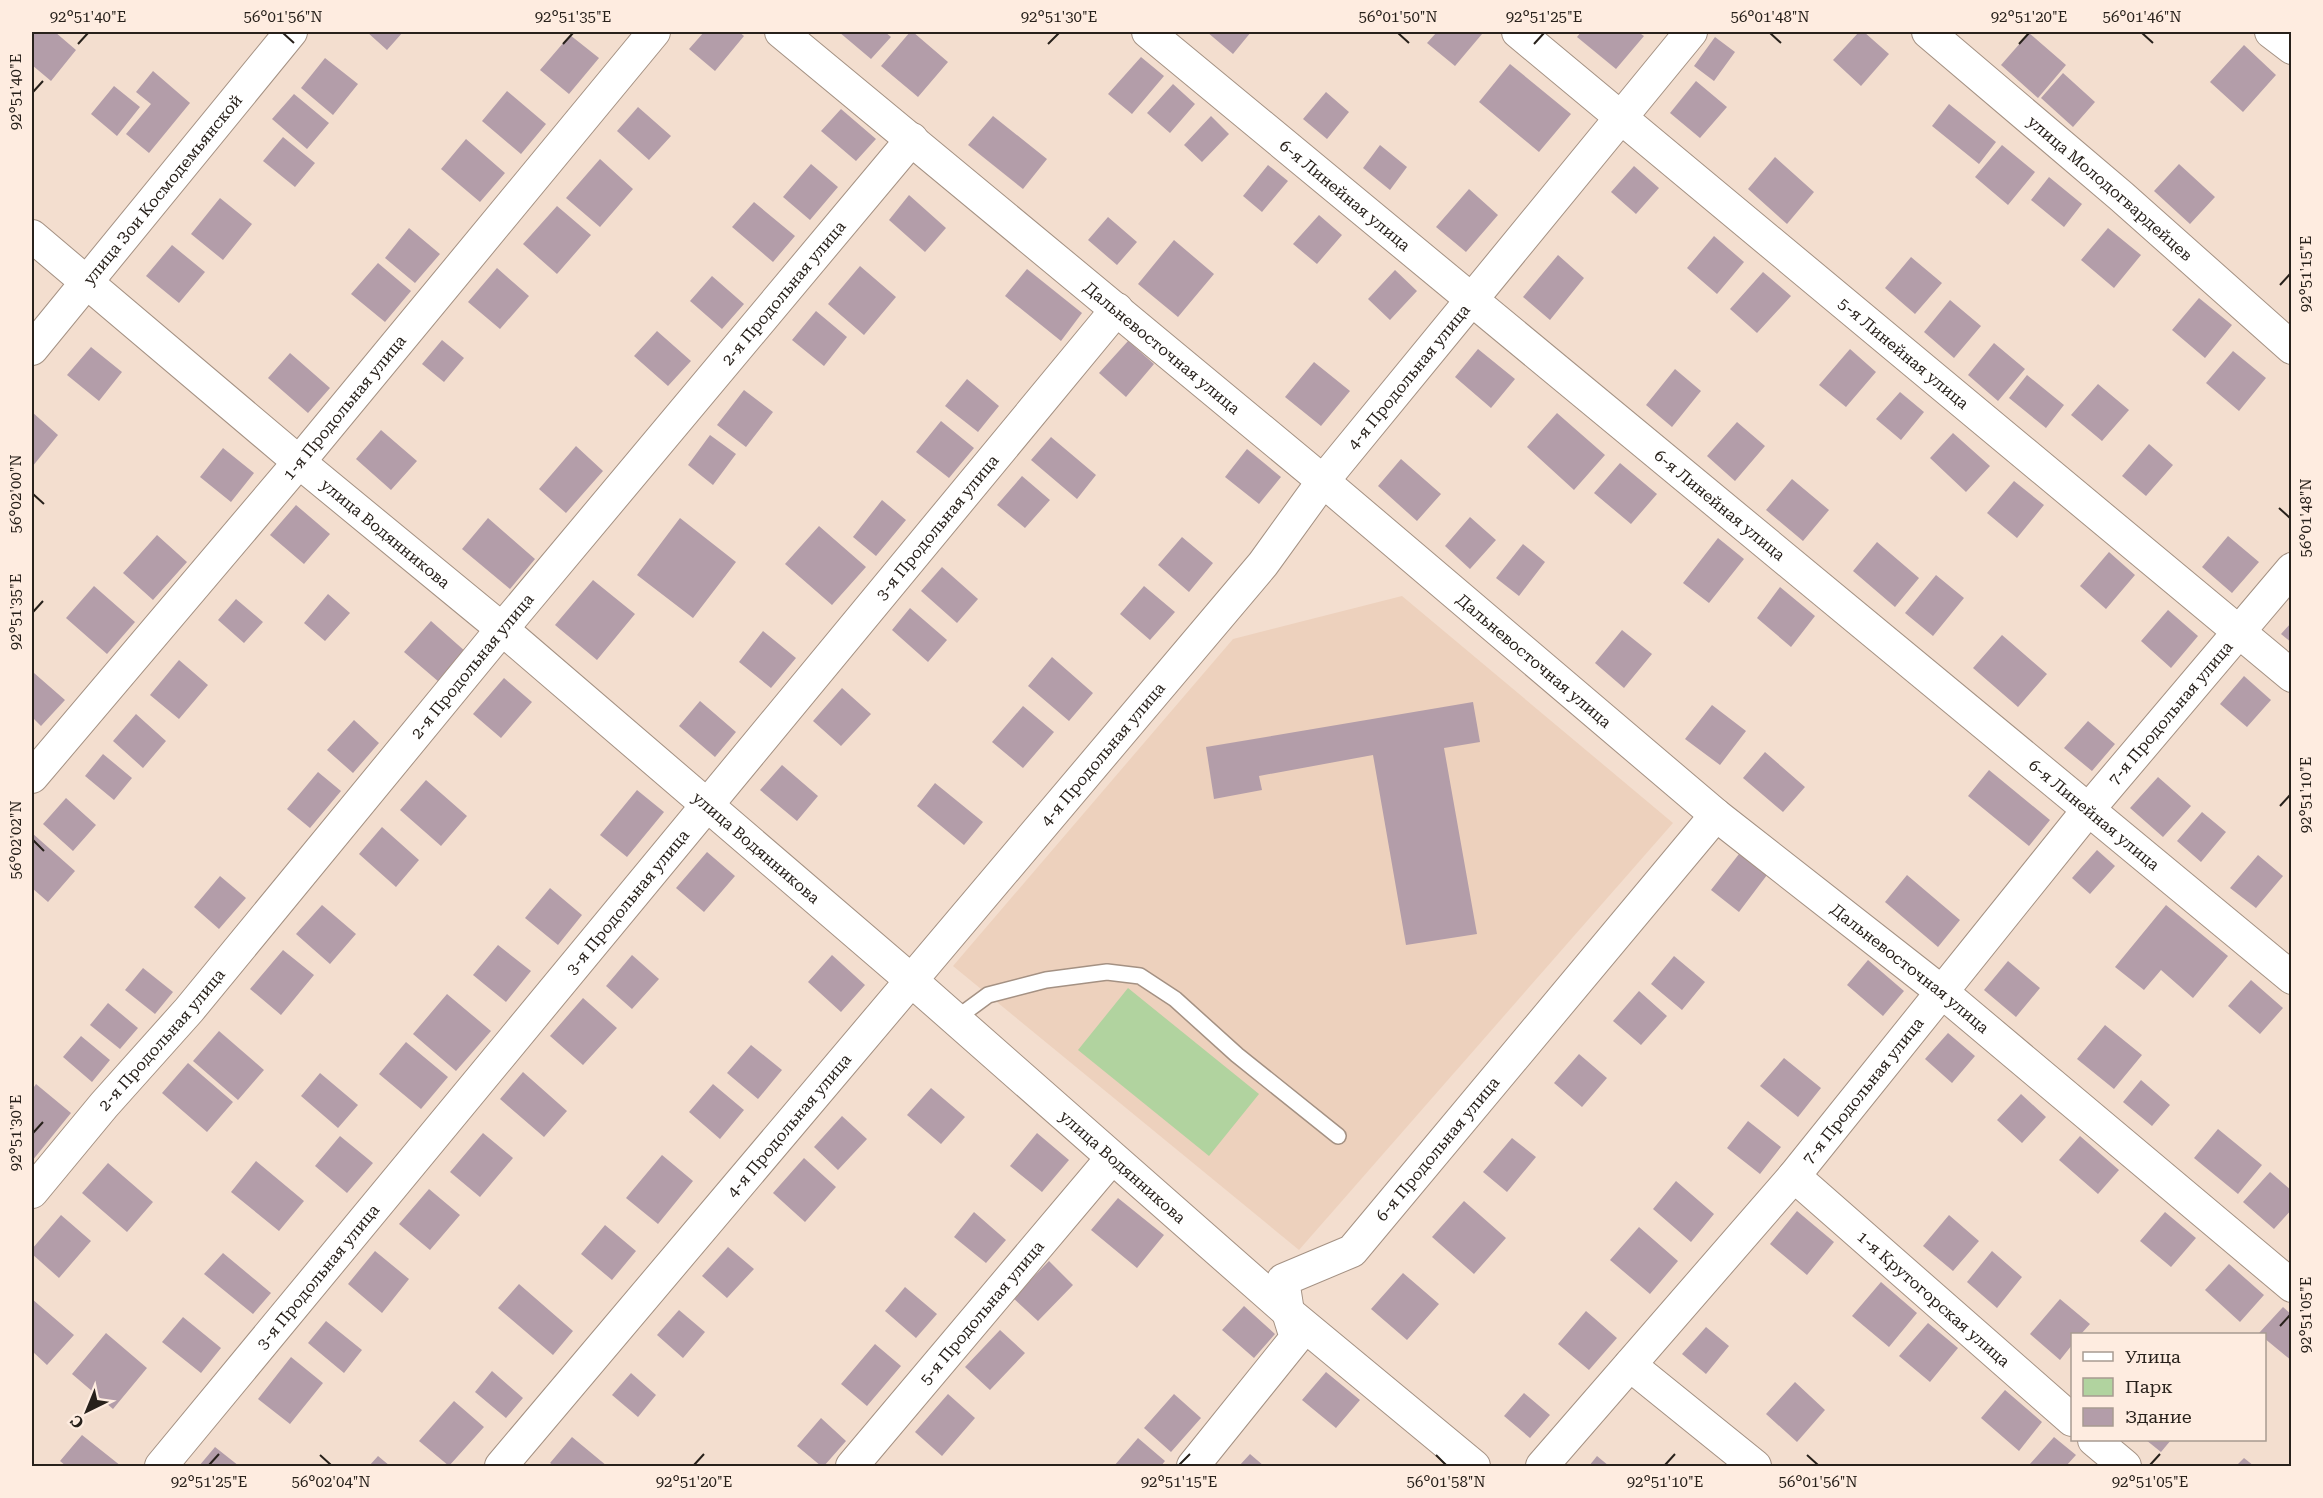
<svg xmlns="http://www.w3.org/2000/svg" width="2323" height="1498" font-family="'Roboto Serif',serif">
  <style>
    .built { fill: #edd1bd }
    .green { fill: #b1d39f }
    .building { fill: #b39da9 }
    .lines { fill: none; stroke-linecap: round; stroke-linejoin: round }
    .service-casing { stroke: #a49183; stroke-width: 18 }
    .minor-casing { stroke: #a49183; stroke-width: 34 }
    .service { stroke: #fff; stroke-width: 15 }
    .minor { stroke: #fff; stroke-width: 32 }
    .ticks { fill: none; stroke: #28211b; stroke-width: 2 }
    .labels { text-anchor: middle; stroke-width: 6; stroke-linejoin: round; paint-order: stroke }
    .street-label { font-size: 16px; fill: #28211b; stroke: #feece0 }
    .neatline { fill: none; stroke: #28211b; stroke-width: 2 }
    .ticks-label { font-size: 15px; text-anchor: middle; fill: #28211b }
  </style>
  <rect width="100%" height="100%" fill="#f3decf"/>
  <!-- built -->
  <path class="built" d="M1402,596l271,227 -374,427 -346,-284 280,-327z"/>
  <!-- green -->
  <path class="green" d="M1128,988l131,106 -50,62 -131,-106z"/>
  <!-- building -->
  <path class="building" d="M32,32h23l21,18 -25,31 -19,-16z
    M367,32h36l-16,18z
    M704,32h35l5,4 -29,35 -26,-22z
    M839,32h46l6,5 -20,22z
    M910,32h3l35,30 -30,35 -37,-31z
    M1207,32h44l-18,22z
    M1437,32h42l3,2 -27,32 -28,-23z
    M1581,32h57l6,4 -28,33 -39,-32z
    M1859,32h5l25,22 -28,32 -28,-26z
    M2029,33l37,32 -28,33 -37,-33z
    M570,35l29,23 -30,36 -29,-24z
    M1715,37l20,15 -21,29 -20,-15z
    M2244,45l32,30 -33,37 -33,-30z
    M1141,57l23,19 -32,38 -24,-20z
    M325,58l33,26 -25,31 -32,-27z
    M1510,64l61,50 -32,38 -60,-50z
    M153,71l37,32 -41,50 -23,-19 25,-30 -15,-12z
    M2063,73l32,29 -22,25 -32,-29z
    M1696,81l31,26 -27,31 -30,-25z
    M1173,84l22,20 -25,29 -23,-20z
    M114,86l26,21 -23,29 -26,-22z
    M507,91l39,33 -25,30 -39,-33z
    M1326,92l23,20 -22,27 -24,-20z
    M294,94l35,29 -22,26 -35,-30z
    M1949,104l47,38 -17,22 -47,-38z
    M638,107l33,29 -22,24 -32,-29z
    M841,109l35,30 -20,22 -35,-30z
    M993,116l54,43 -24,30 -55,-44z
    M1211,116l18,18 -27,28 -18,-17z
    M283,137l32,26 -20,24 -32,-26z
    M466,139l39,34 -25,29 -39,-33z
    M1380,145l27,22 -17,23 -27,-22z
    M2002,145l33,27 -27,33 -33,-28z
    M1775,157l39,35 -27,32 -39,-35z
    M600,159l33,30 -33,38 -34,-29z
    M811,164l27,23 -28,33 -27,-23z
    M2179,164l36,33 -25,27 -36,-33z
    M1268,165l20,16 -26,31 -19,-16z
    M1634,166l25,22 -23,26 -25,-22z
    M2049,177l33,27 -18,23 -33,-27z
    M1469,189l29,26 -32,37 -30,-25z
    M909,195l37,33 -21,24 -36,-32z
    M220,198l32,26 -29,36 -32,-26z
    M754,202l41,34 -22,26 -41,-35z
    M557,206l34,29 -34,39 -34,-30z
    M1319,215l23,20 -25,29 -24,-20z
    M1108,217l29,25 -20,23 -29,-25z
    M409,228l31,26 -25,29 -30,-25z
    M2108,228l33,27 -27,33 -33,-28z
    M1714,236l30,26 -27,32 -30,-26z
    M1174,240l40,34 -36,43 -40,-33z
    M172,245l33,27 -26,31 -33,-27z
    M1558,255l26,23 -34,42 -27,-23z
    M1911,257l31,26 -27,31 -30,-26z
    M378,263l33,28 -26,31 -34,-28z
    M860,266l36,31 -32,38 -36,-31z
    M497,268l32,28 -29,33 -32,-27z
    M1027,269l55,44 -21,28 -56,-45z
    M1395,270l22,21 -27,29 -22,-21z
    M1763,272l28,24 -34,37 -27,-24z
    M712,276l32,28 -22,25 -32,-28z
    M2199,298l33,27 -27,33 -33,-28z
    M1950,300l31,26 -27,32 -30,-26z
    M816,311l31,26 -23,29 -32,-26z
    M657,331l34,30 -23,25 -34,-30z
    M442,340l22,18 -20,24 -22,-18z
    M1128,341l26,23 -28,33 -27,-24z
    M1994,343l31,26 -27,32 -30,-26z
    M91,347l31,25 -23,29 -32,-26z
    M1478,349l37,30 -24,29 -36,-31z
    M1850,349l26,23 -30,35 -27,-22z
    M2233,351l33,27 -27,33 -33,-28z
    M290,353l40,35 -22,25 -40,-35z
    M1314,362l36,29 -29,35 -36,-29z
    M1675,369l26,22 -29,36 -26,-22z
    M2027,375l37,30 -18,23 -37,-30z
    M967,379l32,27 -21,26 -33,-26z
    M2098,384l31,26 -27,31 -31,-26z
    M744,390l29,22 -27,35 -29,-22z
    M1900,392l24,20 -23,28 -25,-21z
    M32,412l26,23 -26,32z
    M1557,413l48,42 -31,35 -47,-43z
    M941,421l33,27 -25,30 -33,-26z
    M1737,422l28,24 -30,35 -28,-25z
    M381,430l36,31 -26,29 -35,-31z
    M1953,433l37,33 -24,26 -36,-34z
    M710,435l26,19 -23,31 -25,-20z
    M1051,437l45,38 -19,24 -46,-39z
    M2149,444l24,21 -27,31 -24,-20z
    M576,446l27,25 -37,42 -27,-24z
    M223,448l31,25 -23,29 -31,-25z
    M1247,449l34,28 -22,27 -34,-27z
    M1401,459l40,35 -24,27 -39,-35z
    M1620,463l37,31 -26,30 -37,-31z
    M1022,476l28,24 -25,28 -28,-23z
    M1792,479l37,31 -26,31 -37,-31z
    M2014,481l30,24 -27,33 -30,-25z
    M882,500l24,20 -30,36 -23,-19z
    M296,505l34,29 -26,30 -34,-29z
    M1470,517l26,23 -26,29 -25,-23z
    M488,518l47,41 -25,30 -48,-40z
    M680,518l56,44 -43,56 -56,-43z
    M819,526l47,41 -34,38 -47,-41z
    M157,535l30,27 -34,38 -30,-27z
    M2228,536l31,26 -27,31 -30,-26z
    M1182,537l31,26 -24,29 -31,-27z
    M1718,538l26,21 -35,44 -26,-20z
    M1877,542l42,36 -24,29 -42,-36z
    M1523,544l22,18 -26,34 -23,-18z
    M2109,552l26,23 -29,34 -26,-23z
    M942,567l36,32 -21,24 -36,-32z
    M1936,575l28,23 -31,38 -28,-23z
    M593,580l42,34 -38,46 -42,-35z
    M94,586l41,36 -28,32 -41,-36z
    M1144,586l31,26 -25,28 -30,-26z
    M1780,587l35,29 -24,31 -34,-29z
    M328,594l22,19 -25,28 -21,-18z
    M236,599l27,23 -19,21 -26,-23z
    M910,608l37,32 -19,22 -36,-32z
    M2168,610l30,26 -27,32 -30,-27z
    M431,621l35,31 -27,30 -35,-30z
    M2292,622v21l-11,-9z
    M1622,630l30,24 -28,34 -29,-25z
    M763,631l33,27 -25,30 -32,-26z
    M2002,635l45,39 -29,33 -45,-39z
    M1052,657l41,36 -24,28 -41,-35z
    M179,660l29,25 -29,34 -29,-24z
    M34,673l31,27 -24,26 -9,-9v-41z
    M2244,676l27,24 -24,27 -27,-23z
    M504,678l28,24 -31,36 -28,-24z
    M842,688l29,26 -30,32 -28,-25z
    M700,701l36,31 -21,25 -36,-31z
    M1473,702l7,40 -36,6 33,186 -71,11 -33,-190 -114,21 3,14 -48,9 -8,-52z
    M1712,705l34,26 -26,34 -35,-26z
    M1023,706l31,26 -31,36 -31,-26z
    M136,714l30,27 -23,27 -30,-27z
    M354,720l25,23 -26,30 -26,-23z
    M2088,721l27,23 -23,27 -28,-23z
    M1765,752l40,35 -22,25 -40,-34z
    M103,754l29,24 -18,22 -29,-24z
    M782,765l36,31 -21,25 -37,-31z
    M1989,770l61,50 -21,26 -61,-50z
    M318,772l23,19 -31,37 -23,-19z
    M2158,777l33,29 -28,31 -33,-29z
    M426,780l41,36 -26,30 -41,-36z
    M935,783l48,39 -19,23 -47,-39z
    M637,790l27,22 -37,45 -27,-22z
    M66,798l30,27 -23,26 -30,-27z
    M2202,812l24,20 -25,30 -24,-21z
    M382,827l37,33 -23,27 -37,-33z
    M32,833l43,38 -27,31 -16,-14z
    M2097,850l18,16 -25,28 -18,-16z
    M707,852l28,24 -31,36 -28,-24z
    M1739,854l28,21 -28,37 -28,-22z
    M2258,855l25,21 -27,32 -26,-20z
    M1907,875l53,45 -22,27 -53,-45z
    M220,876l26,22 -27,31 -25,-22z
    M550,888l32,27 -24,30 -33,-27z
    M322,905l34,29 -26,30 -34,-30z
    M2166,905l62,51 -35,42 -32,-28 -17,20 -29,-23z
    M498,945l33,26 -25,31 -33,-27z
    M283,950l31,25 -33,40 -31,-26z
    M632,955l27,24 -27,30 -26,-23z
    M832,955l33,30 -24,27 -33,-30z
    M1674,956l31,26 -23,28 -31,-26z
    M1868,960l36,31 -21,25 -36,-31z
    M2008,961l32,27 -24,29 -32,-27z
    M143,968l30,24 -18,22 -30,-24z
    M2251,980l32,28 -23,26 -32,-28z
    M1639,991l28,25 -26,29 -28,-24z
    M447,994l44,37 -35,40 -43,-37z
    M583,998l34,30 -34,37 -33,-29z
    M108,1003l30,25 -18,21 -30,-24z
    M2105,1025l37,30 -28,34 -37,-30z
    M219,1031l45,39 -26,30 -45,-39z
    M1948,1033l27,23 -23,27 -27,-24z
    M81,1036l29,24 -18,22 -29,-25z
    M406,1042l42,35 -27,32 -42,-35z
    M751,1045l31,25 -24,29 -31,-26z
    M1579,1054l28,24 -25,29 -28,-24z
    M1784,1058l37,30 -23,29 -38,-31z
    M188,1063l45,39 -26,30 -45,-39z
    M523,1072l44,39 -23,26 -44,-38z
    M320,1073l38,32 -20,23 -37,-32z
    M2141,1080l29,25 -18,21 -29,-24z
    M36,1084l35,29 -39,48v-71z
    M713,1084l31,26 -24,29 -31,-27z
    M931,1088l34,29 -24,27 -34,-29z
    M2021,1094l25,23 -24,26 -25,-23z
    M842,1116l25,23 -29,31 -24,-23z
    M1748,1121l33,26 -21,27 -33,-26z
    M2218,1129l44,36 -24,29 -44,-36z
    M483,1133l30,25 -33,39 -30,-25z
    M1037,1133l32,27 -27,32 -32,-26z
    M340,1136l33,27 -26,30 -32,-27z
    M2080,1136l39,34 -21,24 -39,-34z
    M1512,1138l24,19 -29,35 -24,-20z
    M662,1155l31,26 -35,43 -32,-26z
    M804,1158l32,29 -31,35 -32,-29z
    M256,1161l48,40 -25,30 -48,-39z
    M108,1163l45,39 -26,30 -45,-39z
    M2270,1172l22,19v18l-18,20 -31,-27z
    M1676,1181l38,33 -23,28 -38,-33z
    M429,1189l31,26 -30,35 -31,-26z
    M1118,1198l46,37 -27,33 -46,-38z
    M1464,1201l42,37 -32,36 -42,-37z
    M1797,1211l37,31 -27,33 -37,-31z
    M974,1212l32,28 -20,23 -32,-26z
    M2165,1212l31,26 -25,29 -31,-26z
    M61,1215l30,26 -32,37 -27,-24v-5z
    M1949,1215l30,26 -26,30 -30,-25z
    M605,1225l31,26 -24,29 -31,-26z
    M1639,1227l39,34 -28,33 -40,-34z
    M728,1247l26,22 -27,29 -25,-22z
    M375,1251l34,28 -27,34 -34,-29z
    M1992,1251l30,26 -25,31 -30,-26z
    M223,1253l48,40 -18,21 -49,-40z
    M1049,1261l24,24 -35,36 -25,-23z
    M2229,1264l35,31 -24,27 -35,-32z
    M1403,1273l36,31 -32,36 -36,-31z
    M1881,1282l36,31 -28,34 -37,-31z
    M519,1284l54,47 -20,24 -55,-47z
    M905,1287l32,27 -21,24 -31,-27z
    M32,1299l42,36 -27,30 -15,-14z
    M2060,1299l30,25 -9,10h-9v11l-12,15 -30,-26z
    M1244,1306l31,28 -21,24 -32,-28z
    M2283,1307l9,8v46l-28,-23v-4l-5,-1z
    M679,1310l26,22 -22,26 -26,-23z
    M1586,1311l31,27 -28,32 -31,-26z
    M183,1317l38,31 -20,25 -39,-31z
    M326,1321l36,29 -18,23 -36,-30z
    M1928,1323l30,25 -28,34 -31,-26z
    M1706,1327l23,19 -23,28 -24,-20z
    M1000,1330l25,23 -35,37 -25,-23z
    M106,1333l41,35 -34,41 -41,-35z
    M875,1344l26,22 -34,40 -26,-22z
    M291,1357l32,26 -33,41 -32,-25z
    M492,1371l31,27 -17,20 -31,-26z
    M1326,1372l34,28 -24,28 -34,-28z
    M631,1373l25,22 -18,22 -26,-22z
    M1795,1382l30,28 -28,32 -31,-28z
    M2005,1390l37,32 -23,29 -38,-33z
    M1524,1393l26,22 -20,23 -26,-22z
    M948,1394l27,24 -33,38 -27,-24z
    M1174,1394l27,24 -30,34 -27,-24z
    M454,1401l30,26 -35,39 -30,-25z
    M821,1418l25,23 -22,25h-3l-24,-20z
    M82,1435l39,31h-55l-6,-5z
    M572,1437l35,29h-53l-4,-3z
    M2054,1437l22,18 -10,11h-36l-1,-1z
    M1138,1438l27,23 -4,5h-47z
    M2146,1440h25l-10,12z
    M215,1447l24,19h-40z
    M1250,1454l14,12h-25z
    M378,1456l12,10h-21z
    M1597,1456l12,10h-20z
    M2244,1458l10,8h-18z"/>
  <g class="lines">
    <!-- service casing -->
    <g class="service-casing">
      <path id="service" d="M954,1020l34,-25 58,-15 61,-8 33,4 35,23 62,56 101,81"/>
    </g>
    <!-- minor casing -->
    <g class="minor-casing">
      <g id="minor">
        <path id="s1" d="M781,32l542,449 393,334 226,177 350,294"/>
        <path id="s2" d="M1148,32l1144,946"/>
        <path id="s3" d="M1518,32l774,644"/>
        <path id="s4" d="M1928,32l193,164 171,152"/>
        <path d="M2271,32l21,16"/>
        <path id="s5" d="M32,236l267,226 203,167 410,352 376,331 186,154"/>
        <path id="s6" d="M32,349l259,-317"/>
        <path id="s7" d="M32,777l267,-315 355,-430"/>
        <path id="s8" d="M1794,1176l278,244"/>
        <path id="s9" d="M32,1192l72,-87 85,-95 313,-381 410,-490"/>
        <path d="M1630,1365l125,101"/>
        <path d="M2094,1440l31,26"/>
        <path id="s10" d="M161,1466l956,-1157"/>
        <path id="s11" d="M501,1466l762,-902 60,-83 368,-449"/>
        <path id="s12" d="M852,1466l259,-307"/>
        <path id="s13" d="M1193,1466l103,-128 -8,-26 -5,-32 69,-29 364,-436"/>
        <path id="s14" d="M1542,1466l252,-290 294,-366 204,-241"/>
      </g>
    </g>
    <!-- service -->
    <use href="#service" class="service"/>
    <!-- minor -->
    <use href="#minor" class="minor"/>
  </g>
  <!-- ticks -->
  <path class="ticks" d="M283,33l11,10M1398,33l11,10M1770,33l11,10M2142,33l11,10M78,44l10,-11M563,44l10,-11M1048,44l11,-11M1534,44l10,-11M2019,44l10,-11M33,92l10,-11M2280,285l10,-11M33,494l11,10M2279,508l11,10M33,612l10,-11M2280,806l10,-11M33,840l11,11M33,1133l10,-11M2280,1326l10,-11M320,1455l11,10M1436,1455l10,10M1807,1455l11,10M209,1465l10,-11M694,1465l10,-11M1179,1465l11,-11M1665,1465l10,-11M2150,1465l10,-11"/>
  <g class="labels">
    <!-- street labels -->
    <g class="street-label">
      <text dy="6" stroke="none"><textPath href="#s4" startOffset="240">улица Молодогвардейцев</textPath></text>
      <text dy="6" stroke="none"><textPath href="#s6" startOffset="206">улица Зои Космодемьянской</textPath></text>
      <text dy="6" stroke="none"><textPath href="#s2" startOffset="256">6-я Линейная улица</textPath></text>
      <text dy="6" stroke="none"><textPath href="#s9" startOffset="1172">2-я Продольная улица</textPath></text>
      <text dy="6" stroke="none"><textPath href="#s1" startOffset="495">Дальневосточная улица</textPath></text>
      <text dy="6" stroke="none"><textPath href="#s3" startOffset="502">5-я Линейная улица</textPath></text>
      <text dy="6" stroke="none"><textPath href="#s11" startOffset="1418">4-я Продольная улица</textPath></text>
      <text dy="6" stroke="none"><textPath href="#s7" startOffset="484">1-я Продольная улица</textPath></text>
      <text dy="6" stroke="none"><textPath href="#s2" startOffset="742">6-я Линейная улица</textPath></text>
      <text dy="6" stroke="none"><textPath href="#s10" startOffset="1218">3-я Продольная улица</textPath></text>
      <text dy="6" stroke="none"><textPath href="#s5" startOffset="462">улица Водянникова</textPath></text>
      <text dy="6" stroke="none"><textPath href="#s1" startOffset="981">Дальневосточная улица</textPath></text>
      <text dy="6" stroke="none"><textPath href="#s9" startOffset="686">2-я Продольная улица</textPath></text>
      <text dy="6" stroke="none"><textPath href="#s14" startOffset="981">7-я Продольная улица</textPath></text>
      <text dy="6" stroke="none"><textPath href="#s11" startOffset="932">4-я Продольная улица</textPath></text>
      <text dy="6" stroke="none"><textPath href="#s2" startOffset="1228">6-я Линейная улица</textPath></text>
      <text dy="6" stroke="none"><textPath href="#s5" startOffset="948">улица Водянникова</textPath></text>
      <text dy="6" stroke="none"><textPath href="#s10" startOffset="732">3-я Продольная улица</textPath></text>
      <text dy="6" stroke="none"><textPath href="#s1" startOffset="1467">Дальневосточная улица</textPath></text>
      <text dy="6" stroke="none"><textPath href="#s9" startOffset="200">2-я Продольная улица</textPath></text>
      <text dy="6" stroke="none"><textPath href="#s14" startOffset="494">7-я Продольная улица</textPath></text>
      <text dy="6" stroke="none"><textPath href="#s11" startOffset="446">4-я Продольная улица</textPath></text>
      <text dy="6" stroke="none"><textPath href="#s13" startOffset="432">6-я Продольная улица</textPath></text>
      <text dy="6" stroke="none"><textPath href="#s5" startOffset="1434">улица Водянникова</textPath></text>
      <text dy="6" stroke="none"><textPath href="#s10" startOffset="246">3-я Продольная улица</textPath></text>
      <text dy="6" stroke="none"><textPath href="#s8" startOffset="186">1-я Крутогорская улица</textPath></text>
      <text dy="6" stroke="none"><textPath href="#s12" startOffset="201">5-я Продольная улица</textPath></text>
    </g>
  </g>
  <!-- border -->
  <rect width="2323" height="1498" fill="none" stroke="#feece0" stroke-width="66"/>
  <!-- legend -->
  <rect x="2071" y="1333" width="195" height="108" fill="#feece0" stroke="#a89b91" stroke-width="1.5"/>
  <rect x="2083" y="1352" width="30" height="9" fill="#ffffff" stroke="#a89b91" stroke-width="1.5"/>
  <text x="2125" y="1363" font-size="18" fill="#28211b">Улица</text>
  <rect x="2083" y="1378" width="30" height="18" fill="#b1d39f" stroke="#a89b91" stroke-width="1.5"/>
  <text x="2125" y="1393" font-size="18" fill="#28211b">Парк</text>
  <rect x="2083" y="1408" width="30" height="18" fill="#b39da9" stroke="#a89b91" stroke-width="1.5"/>
  <text x="2125" y="1423" font-size="18" fill="#28211b">Здание</text>
  <!-- north arrow -->
  <g transform="translate(87 1411) rotate(223)" stroke="#feece0" stroke-width="4.5" paint-order="stroke">
  <path d="M0-4.5L10 22L0 15L-10 22Z" fill="#28211b"/>
  <text y="-9" font-size="16" font-weight="bold" text-anchor="middle" fill="#28211b">С</text>
  </g>
  <rect x="33" y="33" width="2257" height="1432" class="neatline"/>
  <g class="ticks-label">
    <text x="88" y="22">92°51'40"E</text>
    <text x="283" y="22">56°01'56"N</text>
    <text x="573" y="22">92°51'35"E</text>
    <text x="1059" y="22">92°51'30"E</text>
    <text x="1398" y="22">56°01'50"N</text>
    <text x="1544" y="22">92°51'25"E</text>
    <text x="1770" y="22">56°01'48"N</text>
    <text x="2029" y="22">92°51'20"E</text>
    <text x="2142" y="22">56°01'46"N</text>
    <text transform="translate(16 92) rotate(-90)" y="5">92°51'40"E</text>
    <text transform="translate(2306 274) rotate(-90)" y="5">92°51'15"E</text>
    <text transform="translate(16 494) rotate(-90)" y="5">56°02'00"N</text>
    <text transform="translate(2306 518) rotate(-90)" y="5">56°01'48"N</text>
    <text transform="translate(16 612) rotate(-90)" y="5">92°51'35"E</text>
    <text transform="translate(2306 795) rotate(-90)" y="5">92°51'10"E</text>
    <text transform="translate(16 840) rotate(-90)" y="5">56°02'02"N</text>
    <text transform="translate(16 1133) rotate(-90)" y="5">92°51'30"E</text>
    <text transform="translate(2306 1315) rotate(-90)" y="5">92°51'05"E</text>
    <text x="209" y="1487">92°51'25"E</text>
    <text x="331" y="1487">56°02'04"N</text>
    <text x="694" y="1487">92°51'20"E</text>
    <text x="1179" y="1487">92°51'15"E</text>
    <text x="1446" y="1487">56°01'58"N</text>
    <text x="1665" y="1487">92°51'10"E</text>
    <text x="1818" y="1487">56°01'56"N</text>
    <text x="2150" y="1487">92°51'05"E</text>
  </g>
</svg>
